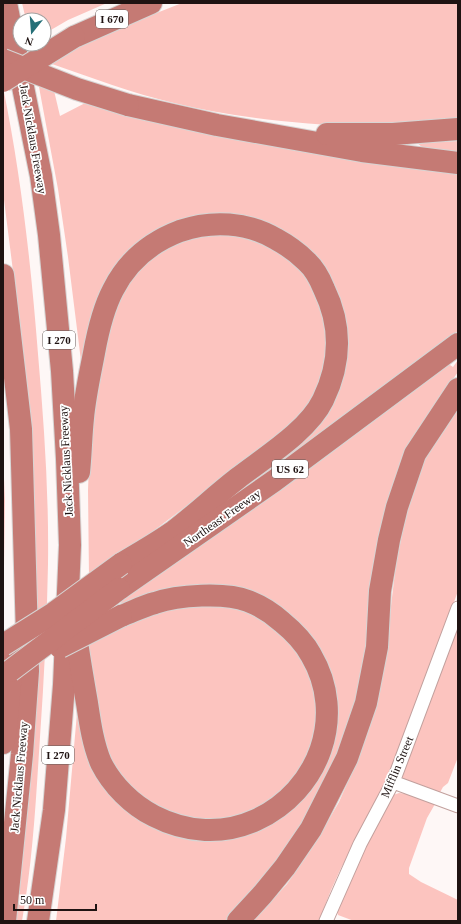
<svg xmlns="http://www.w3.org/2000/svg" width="461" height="924" font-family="Georgia,serif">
<rect width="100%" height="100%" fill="#fef7f6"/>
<!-- green -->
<g fill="#fcc4bf">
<polygon points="22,3 107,3 68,20 44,34 44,20 26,20"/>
<path d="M182 3H458V122C426 123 393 127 361 126 301 125 232 117 174 103 132 93 92 78 52 64L93 38Z"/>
<polygon points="31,44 43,44 60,116 91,100 458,171 458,331 258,479 255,475 310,426 339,315 275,232 151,237 85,361 81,361 68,257 58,189"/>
<path d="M3 87C21 175 31 264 38 354 44 424 49 494 48 564 47 622 44 679 40 737 36 798 33 860 22 921H14L20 884 31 779 24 378 12 263 3 192Z"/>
<polygon points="458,141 458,153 422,147 417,143"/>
<path d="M234 233C244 237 267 241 275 247 279 250 284 255 288 259 293 264 299 268 303 274 330 307 335 356 314 394 306 409 294 421 282 434L136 544 89 576 88 490 90 439 100 360 121 288 159 249 199 235Z"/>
<polygon points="458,360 458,372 426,417 407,451 357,699 344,736 323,787 302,827 244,905 226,921 56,921 66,838 77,713 81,713 95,765 193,836 299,796 329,692 263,601 122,610 121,601 447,363 453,367"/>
<polygon points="458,403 458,591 398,755 381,797 341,868 331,890 319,921 253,921 287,884 314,845 339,802 360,754 383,673 396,564 407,510 418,474 437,434"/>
<polygon points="3,456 5,500 3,634"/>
<polygon points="225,603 262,617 294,645 313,681 318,711 316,733 308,758 288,790 246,817 204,823 144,803 110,765 97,724 87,643 153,610"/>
<polygon points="458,621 458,757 448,783 443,787 438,796 403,780 401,773"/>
<polygon points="399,793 408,794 435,804 427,818 409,868 409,874 421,882 458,900 458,921 354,921 338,915 336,908 338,901 393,795"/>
</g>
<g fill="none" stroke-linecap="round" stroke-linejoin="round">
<defs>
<g id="minor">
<polyline points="393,782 458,806"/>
<polyline points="326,921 360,844 393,782 458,608"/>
</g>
<g id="motorway">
<polyline points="6,3 41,176 49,235 62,371 67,459 70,545 64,685 54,810 38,921"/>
<polyline points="74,37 151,3"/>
<polyline points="128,105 217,125 362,151 458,163"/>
<polyline points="327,134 393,134 458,129"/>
<polyline points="3,275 21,429 28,671 22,754 5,921"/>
<path d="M79 472C81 454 81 436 83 418 85 396 90 374 94 353 98 331 103 309 113 290 127 262 151 242 180 231 212 220 247 222 276 239 287 245 297 252 306 261 314 268 320 279 324 289 342 326 341 363 323 400 308 431 265 457 238 478 216 495 196 514 174 531 157 543 139 553 121 564"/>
<polyline points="119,589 274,481 458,344"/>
<path d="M76 635C79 657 83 680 87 703 90 723 93 744 101 763 112 785 132 805 154 816 187 833 223 835 256 820 319 791 347 716 311 655 304 642 293 631 282 622 272 613 261 606 248 601 226 592 177 595 155 603 143 606 132 612 121 616"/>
<polyline points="3,743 6,728 13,653"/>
<polyline points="238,921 262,895 285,867 311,829 347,758 366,703 377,647 380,591 389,540 397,507 415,454 458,389"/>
</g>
</defs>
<!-- minor casing -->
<use href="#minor" stroke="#c2a09d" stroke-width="15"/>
<!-- motorway casing -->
<use href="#motorway" stroke="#d7d5d4" stroke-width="24"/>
<!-- minor -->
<use href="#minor" stroke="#fff" stroke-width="13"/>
<!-- motorway -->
<use href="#motorway" stroke="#c57a74" stroke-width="22"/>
<defs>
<g id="motorway-bridge">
<polyline points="3,60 77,89 128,105"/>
<polyline points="3,81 74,37"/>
<polyline points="3,645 54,613 121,564"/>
<polyline points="60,647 121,616"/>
<polyline points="10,671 119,589"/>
</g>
</defs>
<!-- motorway-bridge casing -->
<use href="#motorway-bridge" stroke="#d7d5d4" stroke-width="24" stroke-linecap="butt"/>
<!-- motorway-bridge -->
<use href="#motorway-bridge" stroke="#c57a74" stroke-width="22"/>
</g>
<g text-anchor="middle" stroke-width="3.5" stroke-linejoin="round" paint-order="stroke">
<!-- shield labels -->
<g fill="#fff" stroke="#625a59" stroke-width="1">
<rect x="96" y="10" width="32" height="18" rx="3"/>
<rect x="43" y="331" width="32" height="18" rx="3"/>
<rect x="272" y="460" width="36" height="18" rx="3"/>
<rect x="42" y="746" width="32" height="18" rx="3"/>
</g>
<g font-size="11" font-weight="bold" fill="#1f1312">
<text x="112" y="23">I 670</text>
<text x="59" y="344">I 270</text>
<text x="290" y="473">US 62</text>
<text x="58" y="759">I 270</text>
</g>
<!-- street labels -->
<g font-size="12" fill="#1f1312" stroke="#fff">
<text transform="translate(33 139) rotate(80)" y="4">Jack Nicklaus Freeway</text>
<text transform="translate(66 461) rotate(-93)" y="4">Jack Nicklaus Freeway</text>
<text transform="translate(222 518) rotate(-35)" y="4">Northeast Freeway</text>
<text transform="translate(397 767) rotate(-67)" y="4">Mifflin Street</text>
<text transform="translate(19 777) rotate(-85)" y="4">Jack Nicklaus Freeway</text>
</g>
</g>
<!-- border -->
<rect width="461" height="924" fill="none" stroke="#1f1312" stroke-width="8"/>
<!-- north arrow -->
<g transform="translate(32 32) rotate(197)"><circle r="19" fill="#ffffff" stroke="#a5a1a0"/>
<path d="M0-3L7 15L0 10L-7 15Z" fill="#256f77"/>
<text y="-6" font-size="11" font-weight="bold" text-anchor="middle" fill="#1f1312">N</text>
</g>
<!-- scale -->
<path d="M14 904v6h82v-6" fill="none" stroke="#1f1312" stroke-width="2"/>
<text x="20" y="904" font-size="12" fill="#1f1312" stroke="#ffffff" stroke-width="3" paint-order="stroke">50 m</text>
</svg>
